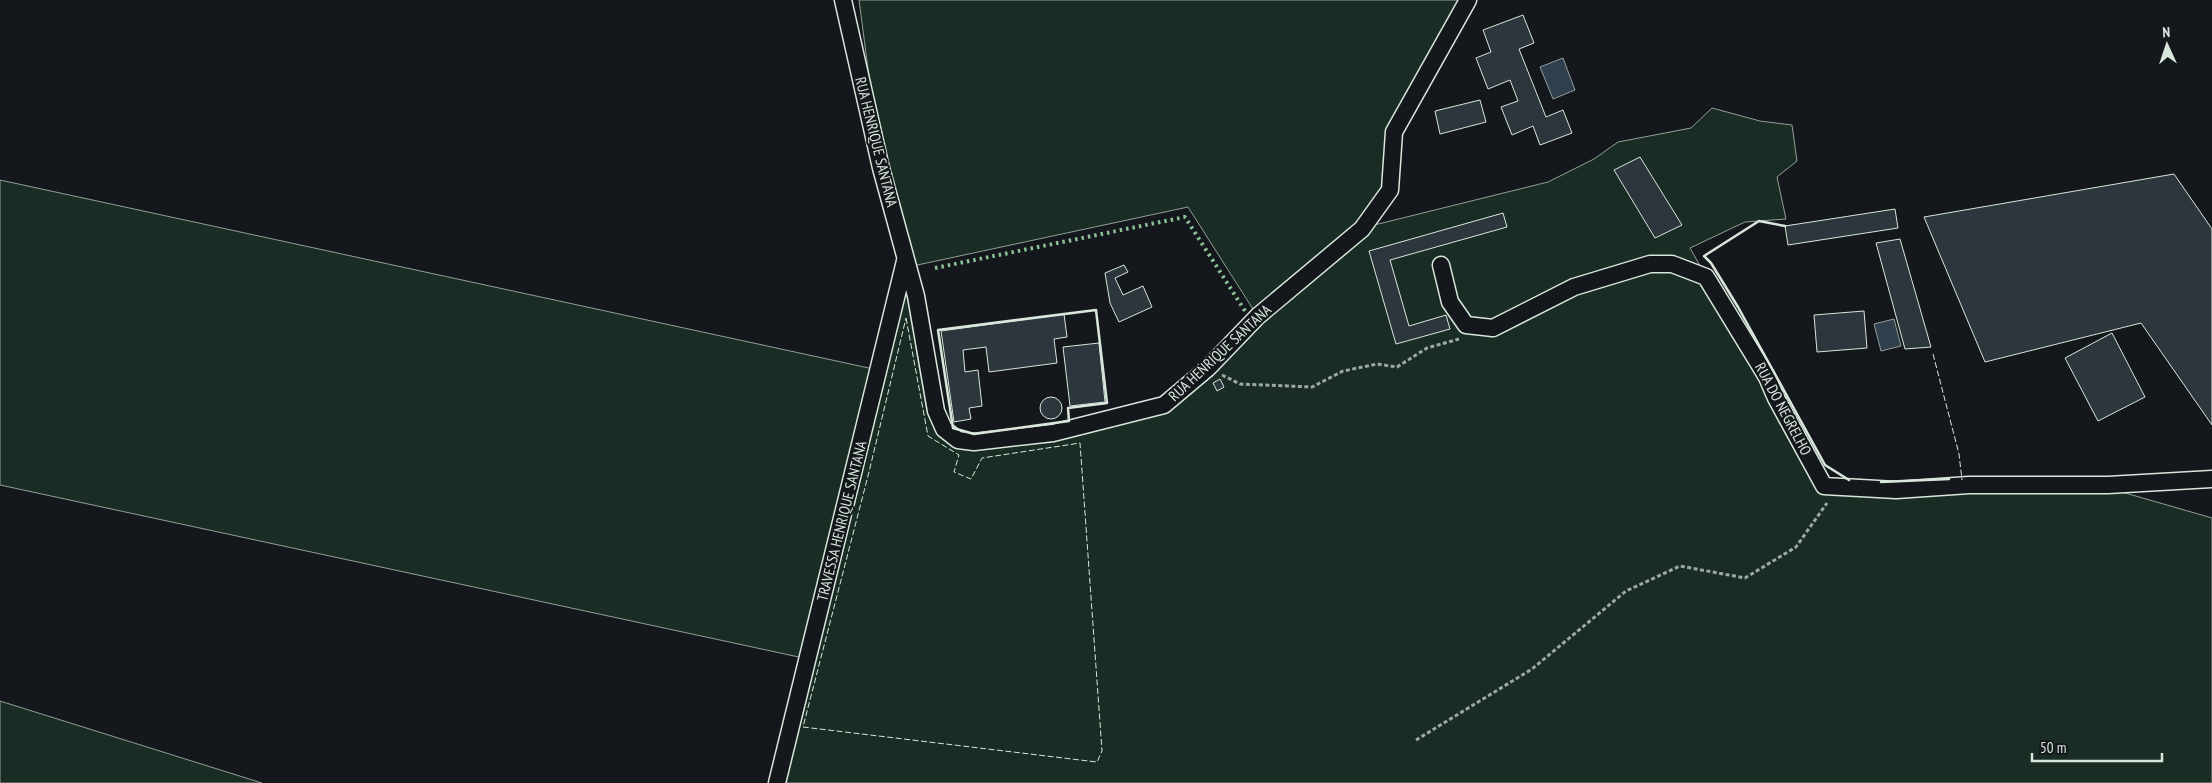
<svg xmlns="http://www.w3.org/2000/svg" width="2212" height="783" font-family="'PT Sans Narrow',sans-serif">
<rect width="100%" height="100%" fill="#14181c"/>
<!-- green -->
<g fill="#1a2d24" stroke="#939e99" fill-rule="evenodd">
<path d="M859 0H1467L1394 132 1390 190 1362 228 1548 182 1594 159 1618 142 1691 128 1712 108 1760 121 1792 125 1797 161 1777 177 1786 219 1745 222 1690 248 1824 485 2108 488 2212 518V783H777L808 659 0 485V180L878 370 906 259 881 168ZM1188 207 1258 317 1164 405 1079 428 958 440 936 411 908 267Z"/>
<polygon points="0,701 262,783 0,783"/>
</g>
<!-- water -->
<g fill="#2f3f4d" stroke="#939e99">
<polygon points="1563,58 1575,90 1553,99 1540,67"/>
<polygon points="1894,319 1901,346 1881,351 1874,324"/>
</g>
<!-- building -->
<g fill="#2c363c" stroke="#d8e6dc">
<polygon points="1523,15 1534,43 1519,49 1546,117 1563,110 1572,133 1540,145 1533,126 1512,135 1501,107 1518,101 1510,80 1488,89 1476,58 1491,52 1483,30"/>
<polygon points="1480,100 1486,122 1440,134 1435,111"/>
<polygon points="1640,157 1682,225 1655,238 1614,170"/>
<polygon points="2174,174 2212,229 2212,425 2141,323 1985,362 1924,217"/>
<polygon points="1895,209 1898,228 1788,245 1785,226"/>
<polygon points="1503,213 1507,227 1390,260 1409,326 1446,315 1450,329 1396,344 1369,251"/>
<polygon points="1900,239 1931,347 1905,349 1876,243"/>
<polygon points="1124,265 1128,272 1115,278 1123,295 1143,286 1152,307 1119,322 1110,303 1105,273"/>
<polygon points="1864,311 1867,348 1817,352 1814,315"/>
<polygon points="1064,314 1067,337 1054,339 1057,363 989,372 986,347 963,350 965,372 978,370 982,406 969,408 971,419 954,422 941,331"/>
<polygon points="2112,333 2145,397 2098,421 2065,358"/>
<polygon points="1099,343 1105,402 1070,406 1063,347"/>
<polygon points="1220,379 1224,387 1217,391 1213,383"/>
<circle cx="1051" cy="408" r="11"/>
</g>
<g fill="none" stroke-linecap="round" stroke-linejoin="round">
<defs>
<g id="street">
<polyline points="843,0 881,168 916,296 936,411 944,429 958,440 974,442 1053,433 1164,405 1208,368 1258,316 1362,229 1390,190 1394,132 1468,0"/>
<polyline points="1441,265 1450,302 1466,325 1493,328 1574,287 1650,264 1672,264 1706,277 1767,377 1776,398 1824,486 1896,490 1969,485 2108,485 2212,479"/>
<polyline points="777,783 905,261"/>
</g>
</defs>
<!-- street casing -->
<use href="#street" stroke="#d8e6dc" stroke-width="19"/>
<!-- path -->
<g stroke="#9da8a2" stroke-width="3" stroke-dasharray="4 2.5" stroke-linecap="butt">
<polyline points="1222,375 1240,384 1312,387 1343,371 1377,364 1397,367 1427,348 1459,339"/>
<polyline points="1416,740 1532,669 1626,591 1680,566 1745,578 1796,547 1827,503"/>
</g>
<!-- street -->
<use href="#street" stroke="#14181c" stroke-width="16"/>
<!-- hedge -->
<polyline stroke="#8ac095" stroke-width="4" stroke-dasharray="2.5 4" stroke-linecap="butt" points="935,268 1185,217 1247,314"/>
<!-- fence -->
<g stroke="#d8e6dc" stroke-width="1" stroke-dasharray="6 2.5" stroke-linecap="butt">
<polygon points="906,318 928,436 959,455 954,472 971,479 982,458 1080,443 1102,751 1097,762 803,727 869,472"/>
<polyline points="1933,354 1959,454 1962,480"/>
</g>
<!-- wall -->
<g stroke="#d8e6dc" stroke-width="2.5">
<polyline points="1785,226 1759,221 1704,256 1711,263 1738,307 1825,465 1849,480"/>
<polygon points="1096,310 1107,403 1068,408 1069,421 974,434 953,428 938,330"/>
<polyline points="1881,482 1949,479"/>
</g>
</g>
<g text-anchor="middle" stroke-width="4" stroke-linejoin="round" paint-order="stroke">
<!-- street labels -->
<g font-size="15" fill="#d8e6dc" stroke="#14181c">
<text transform="translate(876 142) rotate(76)" y="5">RUA HENRIQUE SANTANA</text>
<text transform="translate(1220 353) rotate(-43)" y="5">RUA HENRIQUE SANTANA</text>
<text transform="translate(1783 409) rotate(62)" y="5">RUA DO NEGRELHO</text>
<text transform="translate(842 521) rotate(-76)" y="5">TRAVESSA HENRIQUE SANTANA</text>
</g>
</g>
<!-- north arrow -->
<g transform="translate(2167 45) rotate(357)" stroke="#14181c" stroke-width="4" paint-order="stroke">
<path d="M0-4L9 19L0 12L-9 19Z" fill="#d8e6dc"/>
<text y="-8" font-size="14" font-weight="bold" text-anchor="middle" fill="#d8e6dc">N</text>
</g>
<!-- scale -->
<path d="M2032 753v8h130v-8" fill="none" stroke="#d8e6dc" stroke-width="2.5"/>
<text x="2040" y="753" font-size="15" fill="#d8e6dc" stroke="#14181c" stroke-width="4" paint-order="stroke">50 m</text>
</svg>
